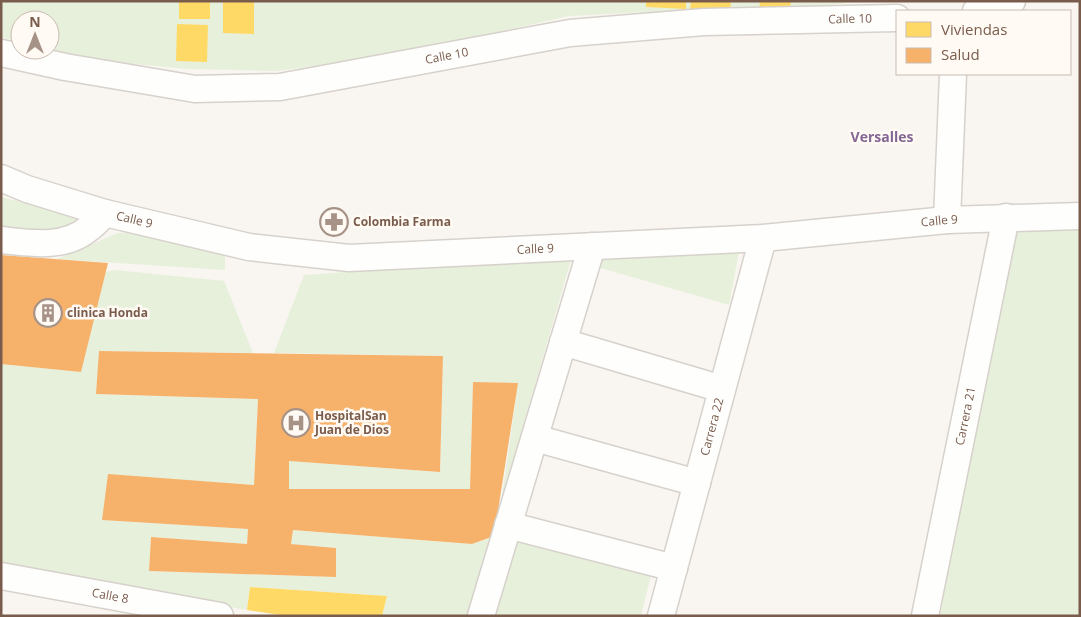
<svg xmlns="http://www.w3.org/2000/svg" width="1081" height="617" font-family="'Open Sans',sans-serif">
<rect width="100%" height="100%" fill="#f9f5f0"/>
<!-- green -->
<g fill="#e7f0db">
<polygon points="1,1 847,1 847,3 790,10 730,13 646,12 569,16 399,54 278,71 187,69 95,60 50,49 50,20 20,20 20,42 1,37"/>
<polygon points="1,197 88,219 86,226 1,236"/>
<polygon points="1080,227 1080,616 940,616 1012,228"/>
<polygon points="132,232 225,251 225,270 57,259 118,233"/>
<polygon points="739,252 729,305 594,266 601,255"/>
<polygon points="572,256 501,503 518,383 473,382 470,489 289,489 289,461 440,472 443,356 274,353 304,275"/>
<polygon points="115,270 224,281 253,353 100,351 96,394 258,399 254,485 108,475 103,520 248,529 247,544 151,537 149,571 336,577 336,548 291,544 293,530 472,544 494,536 470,616 382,616 387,596 250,587 247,610 1,565 1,364 81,372 105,272"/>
<polygon points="511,541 652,571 641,616 488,616"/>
</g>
<!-- homes -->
<g fill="#ffd966">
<rect x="179" y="1" width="31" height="18"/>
<polygon points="223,1 254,1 254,34 223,33"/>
<polygon points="646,1 686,1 686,9 646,7"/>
<polygon points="691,1 731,1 730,13 690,10"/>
<polygon points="760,1 791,1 790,10 759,10"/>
<polygon points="177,24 208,25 207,62 176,61"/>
<polygon points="250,587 387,596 382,616 286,616 247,610"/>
</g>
<!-- health -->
<g fill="#f6b26b">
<polygon points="1,255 108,263 81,372 1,364"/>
<polygon points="99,351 443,356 440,472 289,461 289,489 470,489 473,382 518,383 494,536 472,544 293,530 291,544 336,548 336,577 149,571 151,537 247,544 248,529 102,520 108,474 254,485 258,399 96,394"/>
</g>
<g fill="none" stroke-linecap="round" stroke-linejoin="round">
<defs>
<g id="minor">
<polyline points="976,11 1012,1"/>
<path id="s1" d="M1 53 65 67 195 89 280 87 570 33 704 22 897 18"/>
<path id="s2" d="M1 178 27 189 105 213 249 247 349 258 763 238 947 220 1080 216"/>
<polyline points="947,220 953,74"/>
<path d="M1 240C30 243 64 249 88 229 94 225 100 218 105 213"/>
<polyline points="563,342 722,389"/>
<polyline points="535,438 697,483"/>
<polyline points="508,525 674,568"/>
<path id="s3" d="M1 576 220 616"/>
<polyline points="481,616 592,246"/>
<path id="s4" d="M661 616 763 238"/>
<path id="s5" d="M925 616 1006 217"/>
</g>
</defs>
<!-- minor casing -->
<use href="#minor" stroke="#d7d1cb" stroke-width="29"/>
<!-- minor -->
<use href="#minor" stroke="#fefefd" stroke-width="26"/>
</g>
<!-- icons -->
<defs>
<symbol id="pharmacy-ring" viewBox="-11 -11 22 22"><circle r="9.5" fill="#fffaf3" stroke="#a69286" stroke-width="1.5"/><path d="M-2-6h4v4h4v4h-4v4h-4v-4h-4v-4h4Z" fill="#a69286"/></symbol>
<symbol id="building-ring" viewBox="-11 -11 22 22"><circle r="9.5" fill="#fffaf3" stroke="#a69286" stroke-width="1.5"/><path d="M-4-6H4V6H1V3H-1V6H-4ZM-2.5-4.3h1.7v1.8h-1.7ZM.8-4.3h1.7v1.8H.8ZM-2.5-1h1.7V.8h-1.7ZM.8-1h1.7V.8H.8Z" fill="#a69286"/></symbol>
<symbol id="hospital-ring" viewBox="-11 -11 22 22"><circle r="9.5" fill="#fffaf3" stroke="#a69286" stroke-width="1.5"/><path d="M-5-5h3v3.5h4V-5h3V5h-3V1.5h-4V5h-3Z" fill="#a69286"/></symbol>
</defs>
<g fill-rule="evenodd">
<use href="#pharmacy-ring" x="318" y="206" width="32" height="32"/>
<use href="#building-ring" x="32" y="297" width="32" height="32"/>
<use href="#hospital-ring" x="280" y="407" width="32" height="32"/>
</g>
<g text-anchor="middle" stroke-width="5" stroke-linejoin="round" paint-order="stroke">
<!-- street labels -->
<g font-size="12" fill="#7a5c4d" stroke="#fffaf3">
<text dy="4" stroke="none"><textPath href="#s1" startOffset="858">Calle 10</textPath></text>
<text dy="4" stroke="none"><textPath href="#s1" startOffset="452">Calle 10</textPath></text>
<text dy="4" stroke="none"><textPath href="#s2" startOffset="140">Calle 9</textPath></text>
<text dy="4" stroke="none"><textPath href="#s2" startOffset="950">Calle 9</textPath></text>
<text dy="4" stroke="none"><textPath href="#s2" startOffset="545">Calle 9</textPath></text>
<text dy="4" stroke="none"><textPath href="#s5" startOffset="204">Carrera 21</textPath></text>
<text dy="4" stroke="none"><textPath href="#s4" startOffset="196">Carrera 22</textPath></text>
<text dy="4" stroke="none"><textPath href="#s3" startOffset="111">Calle 8</textPath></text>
</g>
<!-- poi labels -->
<g font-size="12" font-weight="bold" fill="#7a5c4d" stroke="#fffaf3" text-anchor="start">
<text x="353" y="226">Colombia Farma</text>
<text x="67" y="317">clinica Honda</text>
<text x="315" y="420">HospitalSan<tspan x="315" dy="14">Juan de Dios</tspan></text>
</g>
<!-- neighbourhood labels -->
<g font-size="14" font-weight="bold" fill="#846695" stroke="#fffaf3">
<text x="882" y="142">Versalles</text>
</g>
</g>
<!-- border -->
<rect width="1081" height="617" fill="none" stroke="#7a5c4d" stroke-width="5"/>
<!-- legend -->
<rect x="896" y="10" width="175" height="65" fill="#fffaf3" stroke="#cabbb1"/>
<rect x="906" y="22" width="25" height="15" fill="#ffd966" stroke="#cabbb1"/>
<text x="941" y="35" font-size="15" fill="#7a5c4d">Viviendas</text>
<rect x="906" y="48" width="25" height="15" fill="#f6b26b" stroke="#cabbb1"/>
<text x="941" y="60" font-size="15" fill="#7a5c4d">Salud</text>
<!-- north arrow -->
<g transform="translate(35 35)"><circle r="24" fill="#fffaf3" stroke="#cabbb1"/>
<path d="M0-4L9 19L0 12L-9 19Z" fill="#a69286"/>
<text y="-8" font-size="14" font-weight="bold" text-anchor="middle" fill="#7a5c4d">N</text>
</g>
</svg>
